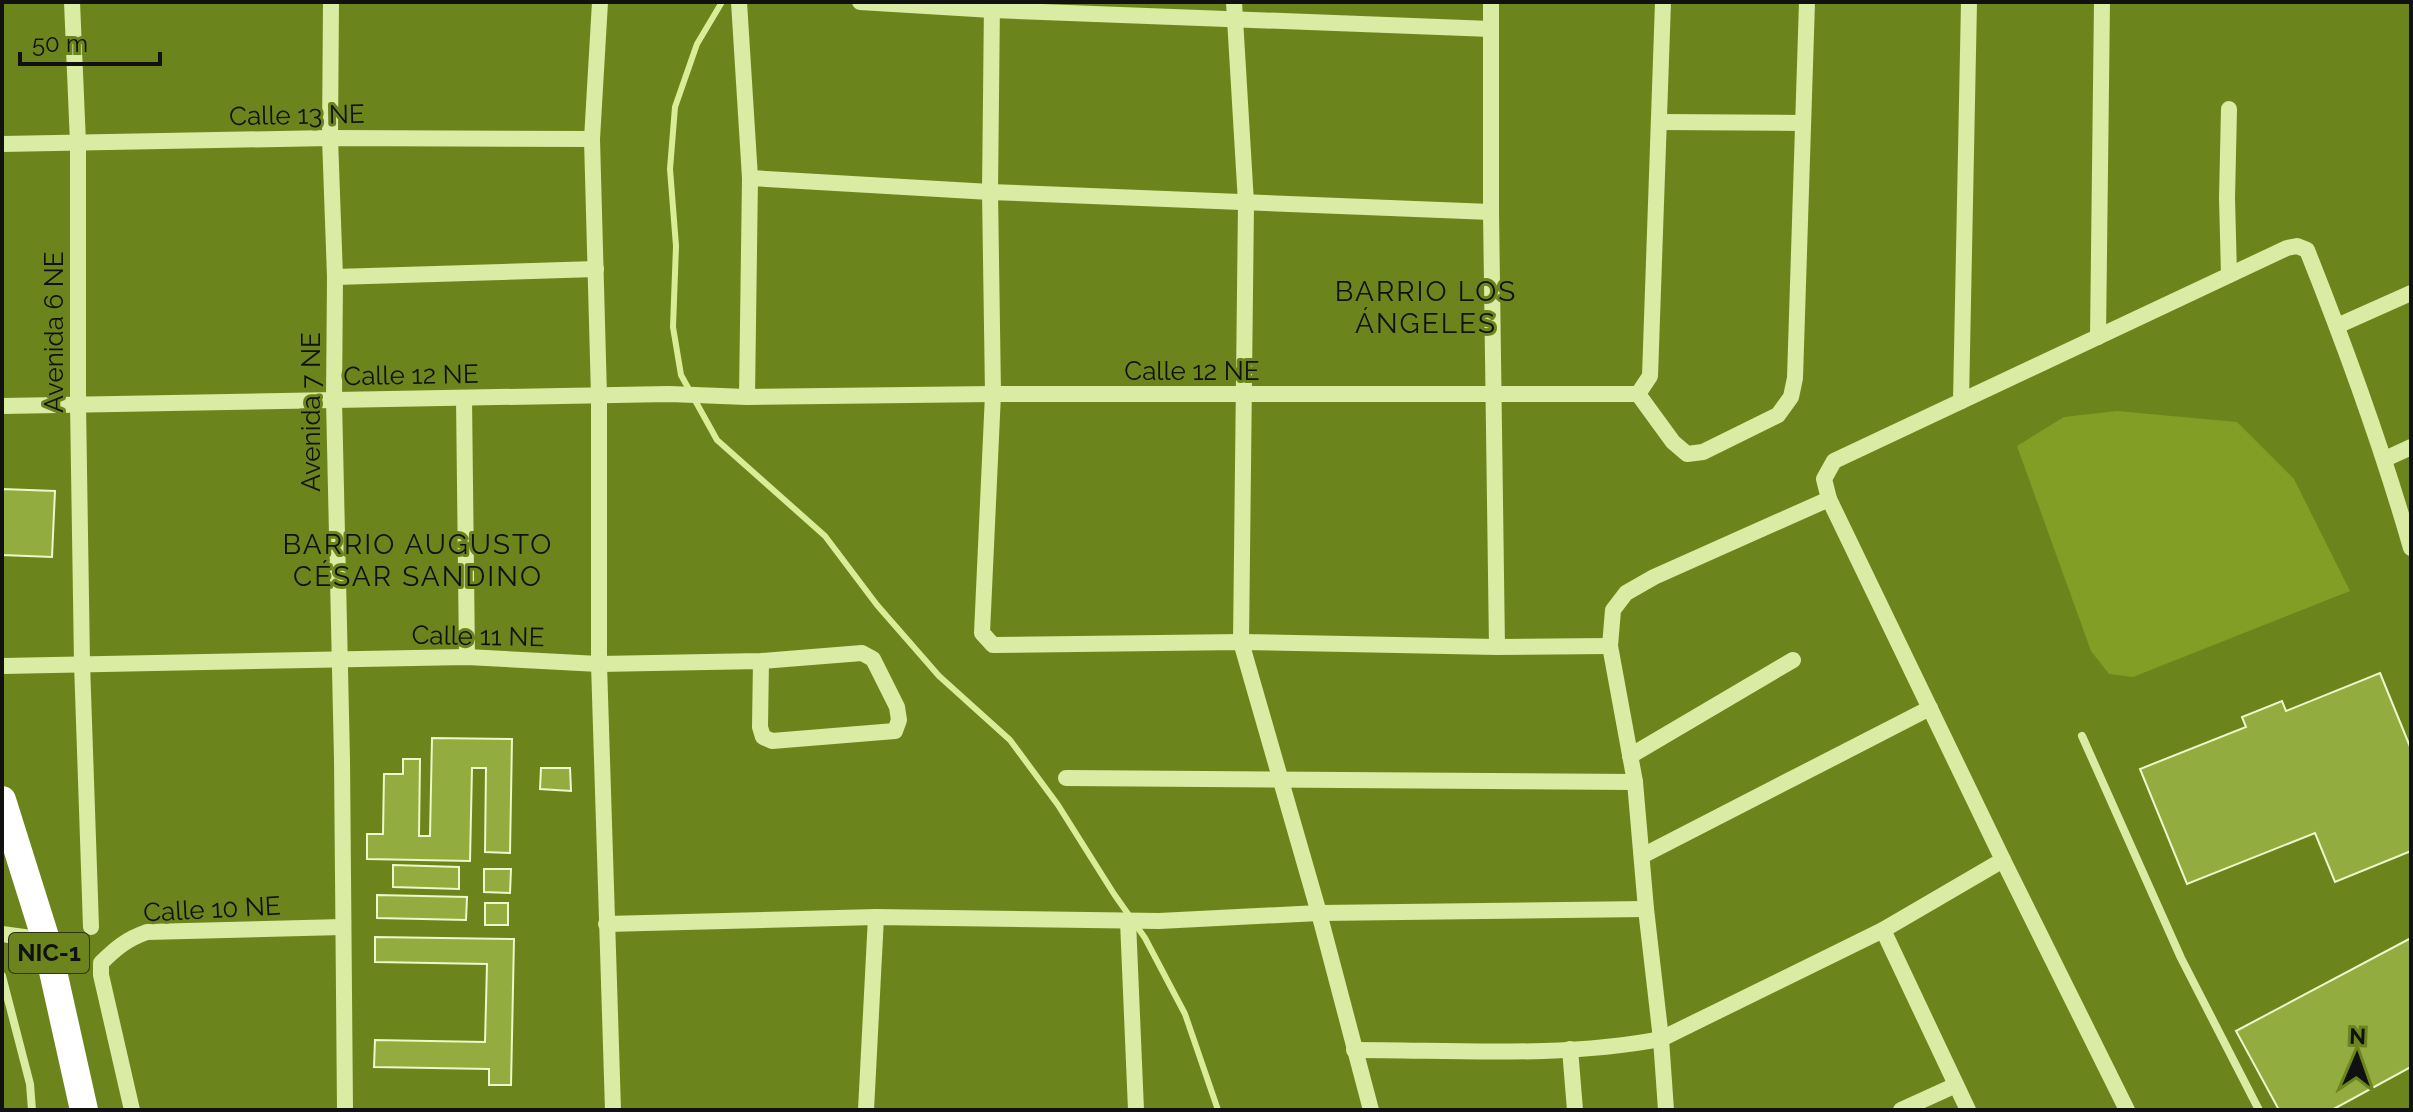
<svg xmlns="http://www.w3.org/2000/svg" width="2413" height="1112" font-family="Raleway,sans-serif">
<rect width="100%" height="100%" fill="#6b851c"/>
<!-- green -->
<polygon fill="#829e25" points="2117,411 2237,422 2294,479 2350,591 2133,677 2109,674 2091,651 2017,446 2064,417"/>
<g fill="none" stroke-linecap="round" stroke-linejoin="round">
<!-- stream -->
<polyline stroke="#daed96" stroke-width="6" points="722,2 697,44 675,107 670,169 676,246 673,327 681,375 717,440 825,536 877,605 939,676 1010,740 1058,805 1114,894 1145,938 1185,1014 1218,1110"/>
</g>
<!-- building -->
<g fill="#93ac40" stroke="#edf8c8" stroke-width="2">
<polygon points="2,489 55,491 52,557 2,555"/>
<polygon points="2380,673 2411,749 2411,851 2335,882 2315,833 2187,884 2140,769 2246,727 2242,717 2282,701 2286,711"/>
<polygon points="432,738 512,739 510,853 485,852 486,768 472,768 470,861 367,859 367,834 383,834 384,774 403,774 403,759 420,759 419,836 430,836"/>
<polygon points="541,768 570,768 571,791 540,789"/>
<polygon points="393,865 459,867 459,889 393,887"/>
<polygon points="484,869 511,869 510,893 484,892"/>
<polygon points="377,895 467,897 466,920 377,918"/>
<rect x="485" y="903" width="23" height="22"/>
<polygon points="375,937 514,939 511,1085 489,1085 489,1069 374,1067 375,1040 485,1042 487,964 375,962"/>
<polygon points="2411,938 2411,1067 2332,1110 2279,1110 2236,1031"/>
</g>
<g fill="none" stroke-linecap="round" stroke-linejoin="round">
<!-- lane -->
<g stroke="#daeba3" stroke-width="8">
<polyline points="2082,736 2181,958 2259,1110"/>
<polyline points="2,976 30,1084 32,1110"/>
</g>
<!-- street -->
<g stroke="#daeba3" stroke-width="16">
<polyline points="72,2 78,143 78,404 82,663 91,927"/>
<polyline points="331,2 330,138 335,277 334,400 342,759 345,1110"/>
<polyline points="600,2 592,139 599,396 599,664 613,1110"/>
<polyline points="739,2 750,178 747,397"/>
<polyline points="860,2 992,10 1491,29"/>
<polyline points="992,2 990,192 993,394 982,633 993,645 1241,642 1497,647 1610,646"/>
<polyline points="1234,2 1246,203 1241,642 1319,913 1371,1110"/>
<polyline points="1491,2 1491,212 1497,647"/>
<polyline points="1660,122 1802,123"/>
<polyline points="2,144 330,138 592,139"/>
<polyline points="750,178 990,192 1491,212"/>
<polyline points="2229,275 2227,198 2229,109"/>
<polyline points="335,277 596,269"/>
<polyline points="2337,326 2411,293"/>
<polyline points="2098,337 2102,2"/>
<polyline points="1638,394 1673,442 1687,454 1703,452 1778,415 1791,397 1795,378 1807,2"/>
<polyline points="1638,394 1650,376 1663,2"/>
<polyline points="464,398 467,657"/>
<polyline points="1961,401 1969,2"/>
<polyline points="2,406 669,394 747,397 993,394 1638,394"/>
<polyline points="2385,459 2411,447"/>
<polyline points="2,666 467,657 599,664 761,661 862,653 873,659 897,707 899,720 895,731 772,741 763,737 760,727 761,661"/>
<polyline points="1630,756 1793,660"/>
<polyline points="1066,778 1635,782"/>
<polyline points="1642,856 1930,708"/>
<polyline points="2003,860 2127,1110"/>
<polyline points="1128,921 1136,1110"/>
<polyline points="606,924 876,917 1159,921 1319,913 1646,909"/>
<polyline points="1883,930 1968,1110"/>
<polyline points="2,934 46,940"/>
<polyline points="1570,1049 1575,1110"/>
<path d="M1354 1050C1456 1050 1561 1058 1661 1039L1883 930 2003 860 1829 499 1824 479 1834 461 2287 248 2297 246 2307 250C2346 348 2382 447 2411 548"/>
<path d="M132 1110 101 975V963C116 948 127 939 147 932L343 927"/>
<polyline points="866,1110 876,917"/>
<polyline points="1666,1110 1661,1039 1646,909 1635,782 1610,646 1613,610 1626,593 1654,577 1829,499"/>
<polyline points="1901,1110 1956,1085"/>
</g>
<!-- highway -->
<polyline stroke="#fff" stroke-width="28" points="2,800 46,940 84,1110"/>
</g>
<g text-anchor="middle" stroke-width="6" stroke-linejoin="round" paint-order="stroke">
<!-- shield labels -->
<rect fill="#6b851c" stroke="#2c3414" stroke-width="2" x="9" y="933" width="80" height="40" rx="6"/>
<g font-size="24" font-weight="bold" fill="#111">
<text x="49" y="961">NIC-1</text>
</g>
<!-- street labels -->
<g font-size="26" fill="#111" stroke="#6b851c">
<text transform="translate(297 115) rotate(-1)" y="9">Calle 13 NE</text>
<text transform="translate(54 332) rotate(-90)" y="9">Avenida 6 NE</text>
<text x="1192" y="380">Calle 12 NE</text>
<text transform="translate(411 375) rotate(-1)" y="9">Calle 12 NE</text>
<text transform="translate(311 412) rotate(-90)" y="9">Avenida 7 NE</text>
<text transform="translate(478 636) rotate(1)" y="9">Calle 11 NE</text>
<text transform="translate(212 909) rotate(-3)" y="9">Calle 10 NE</text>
</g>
<!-- neighbourhood labels -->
<g font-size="28" letter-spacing="2" fill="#111" stroke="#6b851c">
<text x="1426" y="301">BARRIO LOS<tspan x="1426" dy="32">ÁNGELES</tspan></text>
<text x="418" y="554">BARRIO AUGUSTO<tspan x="418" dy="32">CÉSAR SANDINO</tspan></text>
</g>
</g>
<!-- border -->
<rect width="2413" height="1112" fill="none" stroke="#111111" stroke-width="8"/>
<!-- north arrow -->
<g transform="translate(2357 1056) rotate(2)" stroke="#6b851c" stroke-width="6" paint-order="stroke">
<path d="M0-6L14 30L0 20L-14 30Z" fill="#111111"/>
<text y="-12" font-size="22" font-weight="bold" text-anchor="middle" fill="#111111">N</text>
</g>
<!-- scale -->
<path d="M20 52v12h140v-12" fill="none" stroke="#111111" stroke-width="4"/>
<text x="32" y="52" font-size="24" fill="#111111" stroke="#6b851c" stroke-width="6" paint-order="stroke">50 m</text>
</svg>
